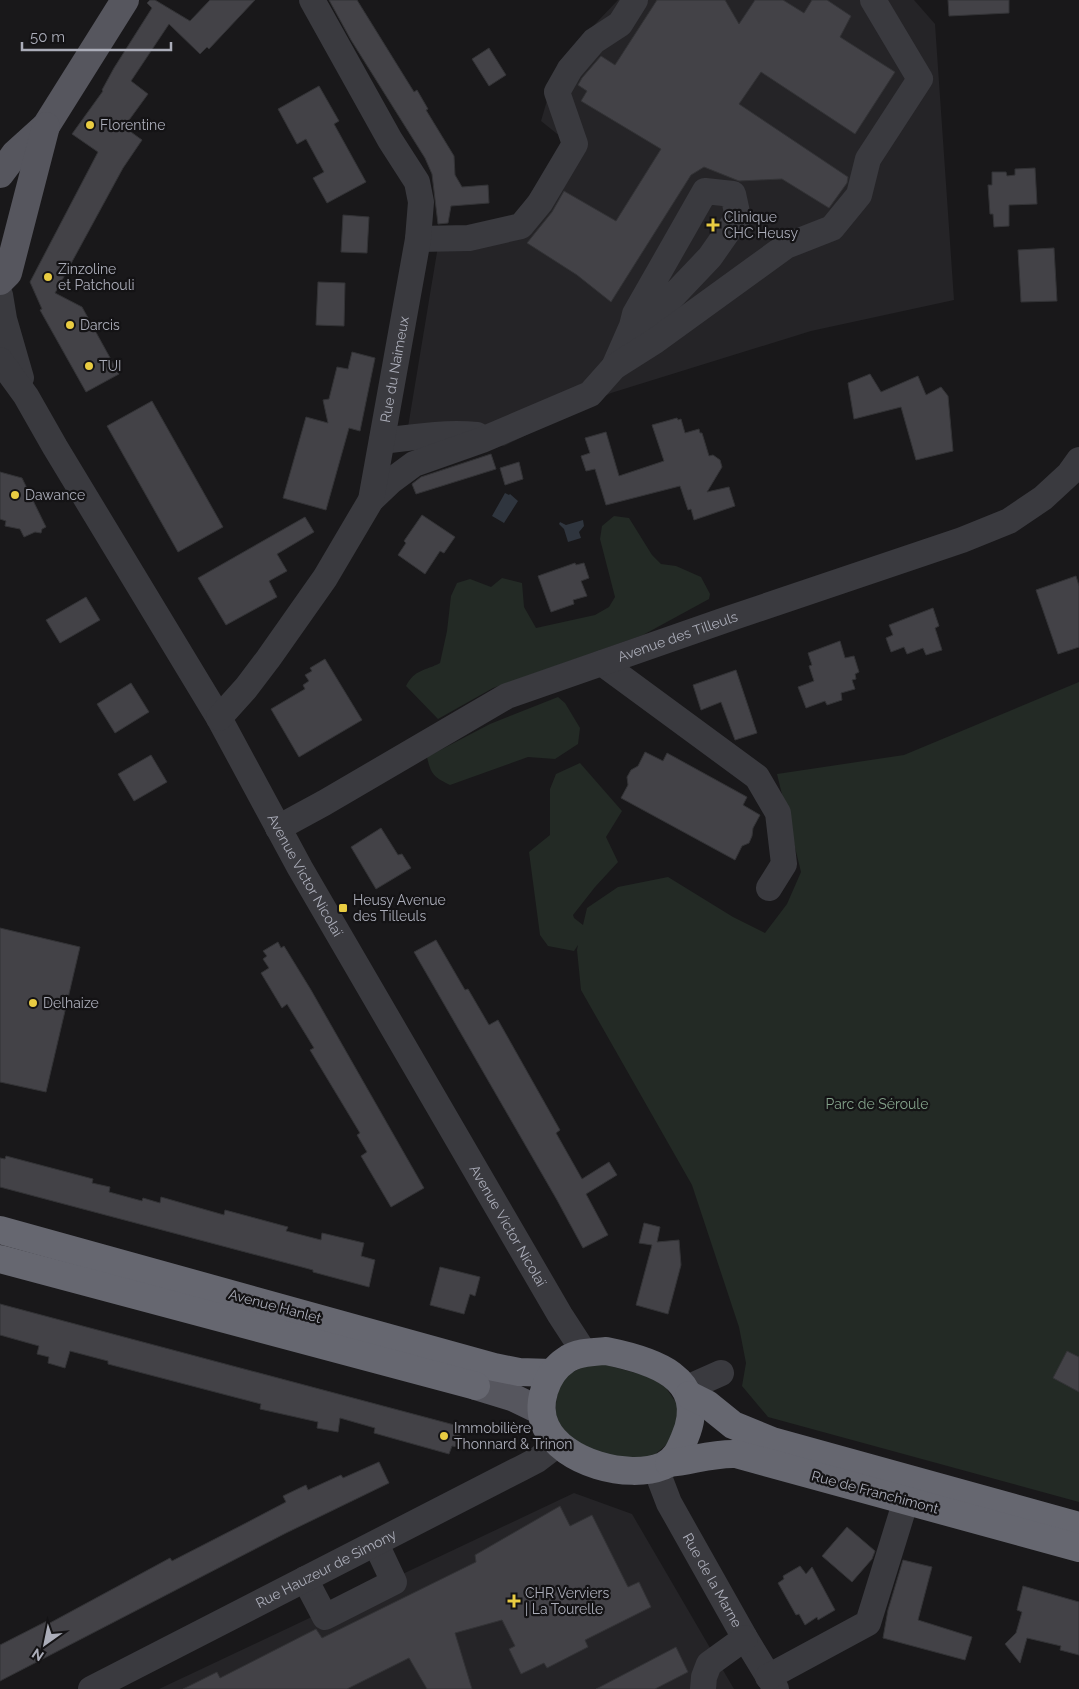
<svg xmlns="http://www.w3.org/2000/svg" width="1079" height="1689" font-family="Raleway,sans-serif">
<rect width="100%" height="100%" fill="#19181a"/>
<!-- built -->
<g fill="#252427">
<polygon points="618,0 914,0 935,24 954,300 811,331 611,393 504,446 408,427 440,234 515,216 566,141 541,121 558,63"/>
<polygon points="574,1493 632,1514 734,1689 159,1689"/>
</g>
<!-- green -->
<g fill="#232a25">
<path d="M614 516 629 518 652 555 661 564 676 566 701 577 710 594 709 599 643 635 493 688 438 719 406 686C415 669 425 671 440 663L447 631 451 596 457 583 470 579 491 587 502 578 522 583 524 607 536 628 595 615 609 607 615 597 600 539 602 526Z"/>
<polygon points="1079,682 1079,1502 768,1417 742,1386 746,1363 739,1327 692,1185 581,990 577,950 578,945 574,951 548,946 540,935 529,852 550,835 550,789 556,774 580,763 622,811 606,837 618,862 595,887 573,915 574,918 583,925 587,908 618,887 668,877 733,917 765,933 787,904 801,872 777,774 904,755"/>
<path d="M558 697 565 703 580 728 578 744 555 759 528 757 450 785C434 777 431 775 427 757L490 724Z"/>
<path d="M599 1363 643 1375 664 1385 677 1404V1424L667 1444 651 1458 614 1460 576 1445 555 1418C556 1383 563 1370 599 1363Z"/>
</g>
<!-- water -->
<g fill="#2f353e">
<polygon points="505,493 509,495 510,494 518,501 504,523 492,516"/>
<polygon points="583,520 584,526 579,532 581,538 568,542 564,529 559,524 560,522 566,525"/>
</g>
<!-- building -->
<g fill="#434247" stroke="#333336">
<polygon points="150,0 155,0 190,21 210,0 255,0 209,49 207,47 200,54 169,24 131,81 148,94 124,127 142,140 123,168 55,293 82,307 119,374 86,392 40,310 42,309 30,282 98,152 72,134 103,91 102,90 114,68 152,8 147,3"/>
<polygon points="329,0 357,0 414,92 417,90 428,109 426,110 454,156 455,175 462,187 488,185 489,203 451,206 448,223 438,224 432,174 425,158 351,40"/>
<polygon points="657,0 725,0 739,24 755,0 783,0 804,13 812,0 827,0 851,16 840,37 895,72 855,134 761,72 739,104 848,177 847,183 829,208 782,179 739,181 704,167 691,175 611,302 577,275 527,243 552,212 564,191 616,221 661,149 581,101 587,91 578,85 582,78 601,56 615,65"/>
<polygon points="948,0 1009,0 1009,13 949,16"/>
<polygon points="489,48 506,75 489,86 472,59"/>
<polygon points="319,86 339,121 334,124 366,182 327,203 313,178 324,172 306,139 297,144 278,109"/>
<polygon points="1035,168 1037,204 1009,205 1009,226 994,227 993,214 990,214 988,185 992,185 992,172 1006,172 1007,176 1015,175 1015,169"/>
<polygon points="343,215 369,217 367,253 341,252"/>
<polygon points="1054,248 1057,301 1021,302 1018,250"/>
<polygon points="318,282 345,283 344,326 316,325"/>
<polygon points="352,352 375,358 360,431 349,428 326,510 283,498 306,417 328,423 323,400 329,399 337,367 348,369"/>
<polygon points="870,374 881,392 918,376 926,395 941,387 948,396 953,451 916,460 901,407 854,419 848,383"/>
<polygon points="152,401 223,527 178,552 107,426"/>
<polygon points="677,418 678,420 681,419 685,433 699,429 700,433 702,433 709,456 713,455 720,460 722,467 707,492 729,487 735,506 694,520 691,509 688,510 680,486 606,505 595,469 586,471 581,456 590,453 585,438 606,432 619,476 664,461 652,425"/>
<polygon points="491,454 496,469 416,494 412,484 421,477"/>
<polygon points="519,462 523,479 505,485 500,468"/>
<polygon points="0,472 22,478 46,527 42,529 41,533 35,532 24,537 20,529 5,526 6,521 0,519"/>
<polygon points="422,515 455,537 444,553 440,551 425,574 398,555 406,543 404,541"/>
<polygon points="305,517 314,532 277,554 287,571 269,581 277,597 226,625 198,578"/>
<polygon points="575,563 576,565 584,563 589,578 581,581 587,596 573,600 574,604 551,612 538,576"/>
<polygon points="1076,576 1079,586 1079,647 1058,654 1036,590"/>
<polygon points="86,597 100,620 60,643 46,620"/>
<polygon points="933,608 939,626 935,628 942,650 926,655 923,648 907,654 904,647 891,652 886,638 893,635 889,625"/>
<polygon points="840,641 845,658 854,656 859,672 855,674 856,679 852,680 855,689 841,693 842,700 827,705 825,701 806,708 798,687 814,681 809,666 812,665 808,653"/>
<polygon points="325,659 362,720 299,757 271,709 305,689 303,685 309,681 305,675 312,671 310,668"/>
<polygon points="736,670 757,733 735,740 721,702 701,710 693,685"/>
<polygon points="131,683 149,712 115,733 97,704"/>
<polygon points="645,752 663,761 667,753 747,797 743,805 760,815 753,828 752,836 749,843 742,846 735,860 621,798 628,785 627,777 631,770 638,766"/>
<polygon points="151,755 167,782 134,801 118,774"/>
<polygon points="381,828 398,855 402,854 411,868 376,889 351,847"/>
<polygon points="0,928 80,947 46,1092 0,1082"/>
<polygon points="436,940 465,990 468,989 489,1025 498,1020 560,1130 556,1133 582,1179 609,1162 617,1175 586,1194 608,1235 583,1248 557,1200 414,952"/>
<polygon points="278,942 281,948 284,946 311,990 424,1188 391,1207 361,1156 367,1152 357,1135 360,1133 310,1050 314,1048 287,1004 282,1008 261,973 269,968 263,959 267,956 263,951"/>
<polygon points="6,1156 93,1179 92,1183 110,1187 109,1192 142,1201 143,1198 160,1203 161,1197 224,1215 225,1210 288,1227 286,1231 321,1240 322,1233 364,1243 361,1256 375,1260 369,1287 313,1272 313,1270 0,1187 0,1158 5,1159"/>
<polygon points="644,1223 660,1227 657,1242 679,1240 681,1265 668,1314 636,1305 652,1245 639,1243"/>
<polygon points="440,1267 480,1277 475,1296 470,1294 464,1314 430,1305"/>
<polygon points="0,1304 462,1427 457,1447 452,1446 449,1454 374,1433 375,1428 340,1418 338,1432 317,1428 318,1422 260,1409 261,1404 108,1364 108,1361 70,1351 65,1368 48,1363 49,1357 37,1354 39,1346 0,1335"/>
<polygon points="1067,1351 1079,1357 1079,1392 1053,1378"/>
<polygon points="379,1462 389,1483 286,1533 0,1681 0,1645 47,1621 48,1624 170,1558 172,1561 246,1523 286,1502 283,1496 306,1485 308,1490 341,1475 343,1478"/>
<polygon points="560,1506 570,1526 592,1515 628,1587 639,1582 651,1607 585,1640 588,1647 547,1668 544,1663 521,1674 509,1649 515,1646 502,1620 455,1633 472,1689 427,1689 409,1658 347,1689 183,1689 217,1672 220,1678 316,1629 322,1638 476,1562 475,1555"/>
<polygon points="847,1527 875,1551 872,1559 852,1582 822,1556"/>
<polygon points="903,1560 932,1567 918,1620 972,1637 965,1660 883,1638 888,1610"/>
<polygon points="800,1566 806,1574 812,1567 835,1610 818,1620 817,1617 805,1625 799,1614 796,1615 778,1583 784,1579 783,1576"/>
<polygon points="1023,1586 1079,1602 1079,1655 1060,1650 1061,1646 1027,1638 1020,1663 1005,1644 1016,1633 1022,1612 1017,1610"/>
<polygon points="676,1647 688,1672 655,1689 596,1689"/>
</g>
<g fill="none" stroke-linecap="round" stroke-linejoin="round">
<!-- minor -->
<g stroke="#3a3a3f" stroke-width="26">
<polyline points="418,239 469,238 521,226 540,203 575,144 557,92 570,69 594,41 620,24 635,0"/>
<polyline points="0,295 4,319 21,378"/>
<path id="s1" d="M0 360 26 396 55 447 219 718 300 868 560 1315 584 1352"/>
<polyline points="614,367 632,326 635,314 705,191 733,194 738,217 710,257 653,317 632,326"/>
<path d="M382 441C414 437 445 432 477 435"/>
<polyline points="371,500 391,481 414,464 482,440 590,394 614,367 655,341 786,246 832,228 859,195 868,159 920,79 873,0"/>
<polyline points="602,663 757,777 778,813 784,864 769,888"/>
<path id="s2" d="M219 718 246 688 268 659 325 578 371 500 418 239 421 202 417 182 390 140 312 0"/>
<path id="s3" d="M278 828 324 803 507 696 728 619 962 540 1009 521 1043 498 1069 474 1079 460"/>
<polyline points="685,1389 721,1373"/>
<path id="s4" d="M656 1469 669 1503 745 1638 776 1689"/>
<polyline points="305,1579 325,1617 394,1582 376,1544"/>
<polyline points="768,1677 868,1623 906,1500"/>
<path id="s5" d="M91 1689C240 1612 389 1537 537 1460L558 1444"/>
<polyline points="703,1689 704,1677 709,1664 745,1638"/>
</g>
<!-- major -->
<g stroke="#56565e" stroke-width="28">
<polyline points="0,174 15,154 46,126 125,0"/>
<polyline points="0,281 8,273 46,126"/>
<polyline points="476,1386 512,1397 541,1411"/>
</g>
<!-- highway -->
<g stroke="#666770" stroke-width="28">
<polyline points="0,1230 494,1367 519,1372 552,1373"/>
<polyline points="0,1259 476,1386"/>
<path d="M606 1351C651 1360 710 1377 685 1437 680 1449 676 1460 663 1466 628 1480 563 1463 546 1427 535 1405 546 1373 566 1360 577 1352 593 1352 606 1351Z"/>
<polyline points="689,1395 707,1404 733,1425 772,1441 1079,1526"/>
<path d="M669 1463C691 1461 713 1453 736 1454L1079 1548"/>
</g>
</g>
<!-- markers -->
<g fill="#e9cc42" stroke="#141315" stroke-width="2">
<circle cx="90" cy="125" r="5"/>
<path d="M710.5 217.5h5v5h5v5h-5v5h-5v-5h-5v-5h5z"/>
<circle cx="48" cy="277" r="5"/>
<circle cx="70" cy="325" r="5"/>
<circle cx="89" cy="366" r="5"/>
<circle cx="15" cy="495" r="5"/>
<rect x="338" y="903" width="10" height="10" rx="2.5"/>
<circle cx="33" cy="1003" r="5"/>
<circle cx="444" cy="1436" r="5"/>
<path d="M511.5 1593.5h5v5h5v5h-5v5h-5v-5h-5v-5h5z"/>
</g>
<g text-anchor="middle" stroke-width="4.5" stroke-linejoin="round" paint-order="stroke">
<!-- poi labels -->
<g font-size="14" fill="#abadb9" stroke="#141315" text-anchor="start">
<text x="100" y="130">Florentine</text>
<text x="724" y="222">Clinique<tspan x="724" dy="16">CHC Heusy</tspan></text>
<text x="58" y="274">Zinzoline<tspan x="58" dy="16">et Patchouli</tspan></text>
<text x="80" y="330">Darcis</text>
<text x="99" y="371">TUI</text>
<text x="25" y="500">Dawance</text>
<text x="353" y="905">Heusy Avenue<tspan x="353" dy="16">des Tilleuls</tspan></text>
<text x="43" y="1008">Delhaize</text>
<text x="454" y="1433">Immobilière<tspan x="454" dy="16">Thonnard &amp; Trinon</tspan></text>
<text x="525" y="1598">CHR Verviers<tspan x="525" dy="16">| La Tourelle</tspan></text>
</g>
<!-- street labels -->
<g font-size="14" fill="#abadb9" stroke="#141315">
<text dy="5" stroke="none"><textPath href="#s2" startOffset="399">Rue du Naimeux</textPath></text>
<text dy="5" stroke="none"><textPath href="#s3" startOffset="445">Avenue des Tilleuls</textPath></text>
<text dy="5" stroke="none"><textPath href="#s1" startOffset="599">Avenue Victor Nicolaï</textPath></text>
<text dy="5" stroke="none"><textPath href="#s1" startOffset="1004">Avenue Victor Nicolaï</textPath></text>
<text transform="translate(275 1306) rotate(15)" y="5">Avenue Hanlet</text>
<text transform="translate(875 1492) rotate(15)" y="5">Rue de Franchimont</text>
<text dy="5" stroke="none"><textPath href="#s5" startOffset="264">Rue Hauzeur de Simony</textPath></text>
<text dy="5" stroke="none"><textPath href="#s4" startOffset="125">Rue de la Marne</textPath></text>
</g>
<!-- park labels -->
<g font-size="14" fill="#84a38b" stroke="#141315">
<text x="877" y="1109">Parc de Séroule</text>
</g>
</g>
<!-- north arrow -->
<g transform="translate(45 1644) rotate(213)" stroke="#141315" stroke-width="4" paint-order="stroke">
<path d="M0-4L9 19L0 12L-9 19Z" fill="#abadb9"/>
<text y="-8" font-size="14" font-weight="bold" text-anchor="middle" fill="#abadb9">N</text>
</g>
<!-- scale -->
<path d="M22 42v8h149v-8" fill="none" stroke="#abadb9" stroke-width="2.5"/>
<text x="30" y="42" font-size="15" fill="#abadb9" stroke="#141315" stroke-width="4" paint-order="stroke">50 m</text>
</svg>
